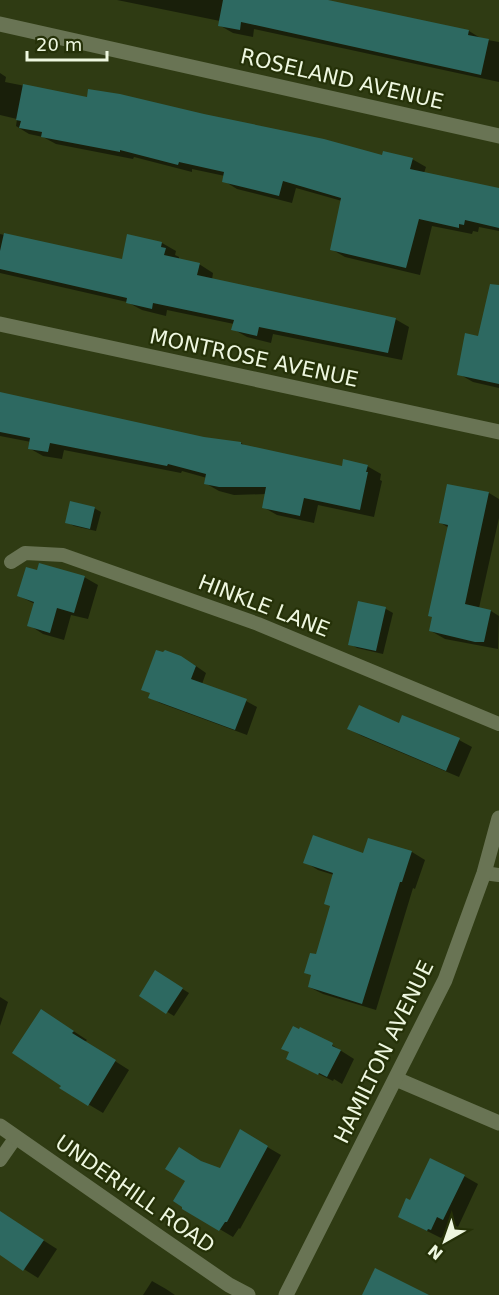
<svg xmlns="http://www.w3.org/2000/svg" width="499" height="1295" font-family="'DejaVu Sans',sans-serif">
<rect width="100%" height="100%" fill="#2f3b13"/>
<!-- shadow -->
<g fill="#0007">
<polygon points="117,0 320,0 469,31 482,39 499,42 499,82 254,29 253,37 233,33 219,25 220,21"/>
<polygon points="0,73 6,77 5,82 383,157 412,159 426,167 424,173 499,189 499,231 479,227 478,232 473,231 472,234 432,226 420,275 345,257 331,249 342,201 296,188 292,203 237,189 224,181 225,176 192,169 192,172 134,157 133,159 56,144 43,137 29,134 16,126 17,119 0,115"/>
<polygon points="0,234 123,261 162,243 176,251 175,255 179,257 179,260 199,264 213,273 212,280 395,319 409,327 402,360 273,334 271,343 247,337 233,329 234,324 167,310 166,316 142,310 127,302 0,273"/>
<polygon points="499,286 499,388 473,382 459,374 479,338"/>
<polygon points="0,393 204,438 241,443 247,447 343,468 367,466 381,474 380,480 382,481 374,517 318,505 314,523 277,515 263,507 266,494 234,495 219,491 205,483 207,478 182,471 181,473 64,450 62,459 43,456 29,448 31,442 0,436"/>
<polygon points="448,486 489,493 499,499 499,518 479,608 491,611 499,616 498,649 445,639 431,631 449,528 441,523"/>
<polygon points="94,508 101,512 96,531 74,526 67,522"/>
<polygon points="38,572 84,577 98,585 88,619 71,615 64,640 43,634 29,625 35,604 19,596"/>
<polygon points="359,603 386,609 393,613 383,654 357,648 350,644"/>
<polygon points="193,664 206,673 202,684 246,701 257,707 247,735 160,703 149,697"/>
<polygon points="400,725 459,740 472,747 459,777 362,736 349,729"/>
<polygon points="369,840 412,852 425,860 415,889 413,888 376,1010 323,994 309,987 313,976 306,972 317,956 331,906 334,875 318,870 305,862 364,855"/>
<polygon points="155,972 189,993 174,1016 141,996"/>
<polygon points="0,997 8,1002 0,1026"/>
<polygon points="55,1019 87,1040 85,1042 129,1070 103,1113 61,1088"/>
<polygon points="332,1045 354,1059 342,1084 334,1079 333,1081 302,1066"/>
<polygon points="240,1131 281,1155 240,1229 239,1228 233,1237 184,1208 204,1164 220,1170"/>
<polygon points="464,1176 478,1184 458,1227 452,1224 446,1237 443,1236 441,1238 413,1224 411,1202"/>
<polygon points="0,1213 57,1249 38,1278 0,1254"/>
<polygon points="152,1281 166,1289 175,1295 143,1295"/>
</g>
<!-- building -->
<g fill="#2d6961">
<polygon points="223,0 328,0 469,30 468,35 489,39 481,75 241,22 240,30 218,26"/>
<polygon points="23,84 87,97 88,89 120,94 204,114 324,139 382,155 383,151 413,158 410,169 499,188 499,228 465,220 464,225 459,224 459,228 419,219 406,268 330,250 341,198 283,181 279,196 222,182 224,172 179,162 178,165 120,150 120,152 41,137 42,132 19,128 21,121 16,120"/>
<polygon points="4,233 122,259 127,234 162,242 161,247 166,248 164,255 200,263 197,275 396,318 388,353 259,327 257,336 231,330 234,320 153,303 152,309 126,303 127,298 0,269 0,251"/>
<polygon points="490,284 499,285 499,384 457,375 465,333 478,336"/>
<polygon points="0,392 204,437 241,442 241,444 342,466 343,459 368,465 366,472 368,472 360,510 304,498 300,516 262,508 266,487 219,487 204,484 206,474 168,464 167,466 50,443 48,452 28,449 30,438 0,432"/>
<polygon points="447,484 489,492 465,604 491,610 484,642 475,642 429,631 432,617 428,616 448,525 439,523"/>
<polygon points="70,501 95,507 90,529 65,523"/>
<polygon points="39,563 85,576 74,613 57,608 50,633 27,626 34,602 17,596 26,567 37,570"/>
<polygon points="358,601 386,607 376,651 348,645"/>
<polygon points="156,650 163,652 165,650 181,656 196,666 191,679 247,699 235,730 148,698 150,693 141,690"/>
<polygon points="359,705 399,723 402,715 460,738 446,771 347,729"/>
<polygon points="313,835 363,853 368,838 412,851 402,882 400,882 362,1004 308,987 311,975 304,973 310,953 316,954 330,906 324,904 333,873 303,863"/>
<polygon points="155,970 183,988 166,1014 139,996"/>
<polygon points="41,1009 74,1031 72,1033 116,1060 88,1106 59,1088 61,1086 12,1053"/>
<polygon points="293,1026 299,1029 300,1027 333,1043 332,1046 341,1050 327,1077 319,1073 318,1075 286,1059 289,1052 281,1049"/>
<polygon points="240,1129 268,1146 227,1222 225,1222 219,1231 182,1209 182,1207 173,1201 185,1181 165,1169 179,1147 201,1161 220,1168"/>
<polygon points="430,1158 465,1175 443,1220 437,1217 431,1230 428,1229 427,1231 398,1217 406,1198 410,1200"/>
<polygon points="0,1211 44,1240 23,1271 0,1255"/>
<polygon points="375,1268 429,1295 362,1295"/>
</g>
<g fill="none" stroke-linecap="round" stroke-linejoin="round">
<!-- service -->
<g stroke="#697454" stroke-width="14">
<polyline points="11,562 25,553 63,555 258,624 499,724"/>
<polyline points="484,873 499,875"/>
<polyline points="0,1160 16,1137"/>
</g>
<!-- minor -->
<g stroke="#697454" stroke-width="15">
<polyline points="0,24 499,136"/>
<polyline points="0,324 499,432"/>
<polyline points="396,1079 499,1123"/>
<polyline points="0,1126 152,1232 229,1285 248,1295"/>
</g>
<!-- tertiary -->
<polyline stroke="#697454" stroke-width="15" points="286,1295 445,980 484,873 499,818"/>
</g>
<g text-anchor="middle" stroke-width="4.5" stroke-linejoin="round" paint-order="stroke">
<!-- street labels -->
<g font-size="21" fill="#eef7e0" stroke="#253108">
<text transform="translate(342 79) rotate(13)" y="7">ROSELAND AVENUE</text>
<text transform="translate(254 358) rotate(12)" y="7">MONTROSE AVENUE</text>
<text transform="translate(264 606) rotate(21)" y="7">HINKLE LANE</text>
<text transform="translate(384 1052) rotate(-64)" y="7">HAMILTON AVENUE</text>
<text transform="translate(135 1194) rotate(35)" y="7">UNDERHILL ROAD</text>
</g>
</g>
<!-- north arrow -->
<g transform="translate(445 1241) rotate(220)" stroke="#253108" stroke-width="4.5" paint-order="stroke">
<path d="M0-4.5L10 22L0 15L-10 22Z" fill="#eef7e0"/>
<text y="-9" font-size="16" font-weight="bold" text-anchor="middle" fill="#eef7e0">N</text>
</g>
<!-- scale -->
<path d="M27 51v9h80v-9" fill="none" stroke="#eef7e0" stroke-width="3"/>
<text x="36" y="51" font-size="18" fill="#eef7e0" stroke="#253108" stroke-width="4.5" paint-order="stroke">20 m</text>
</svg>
